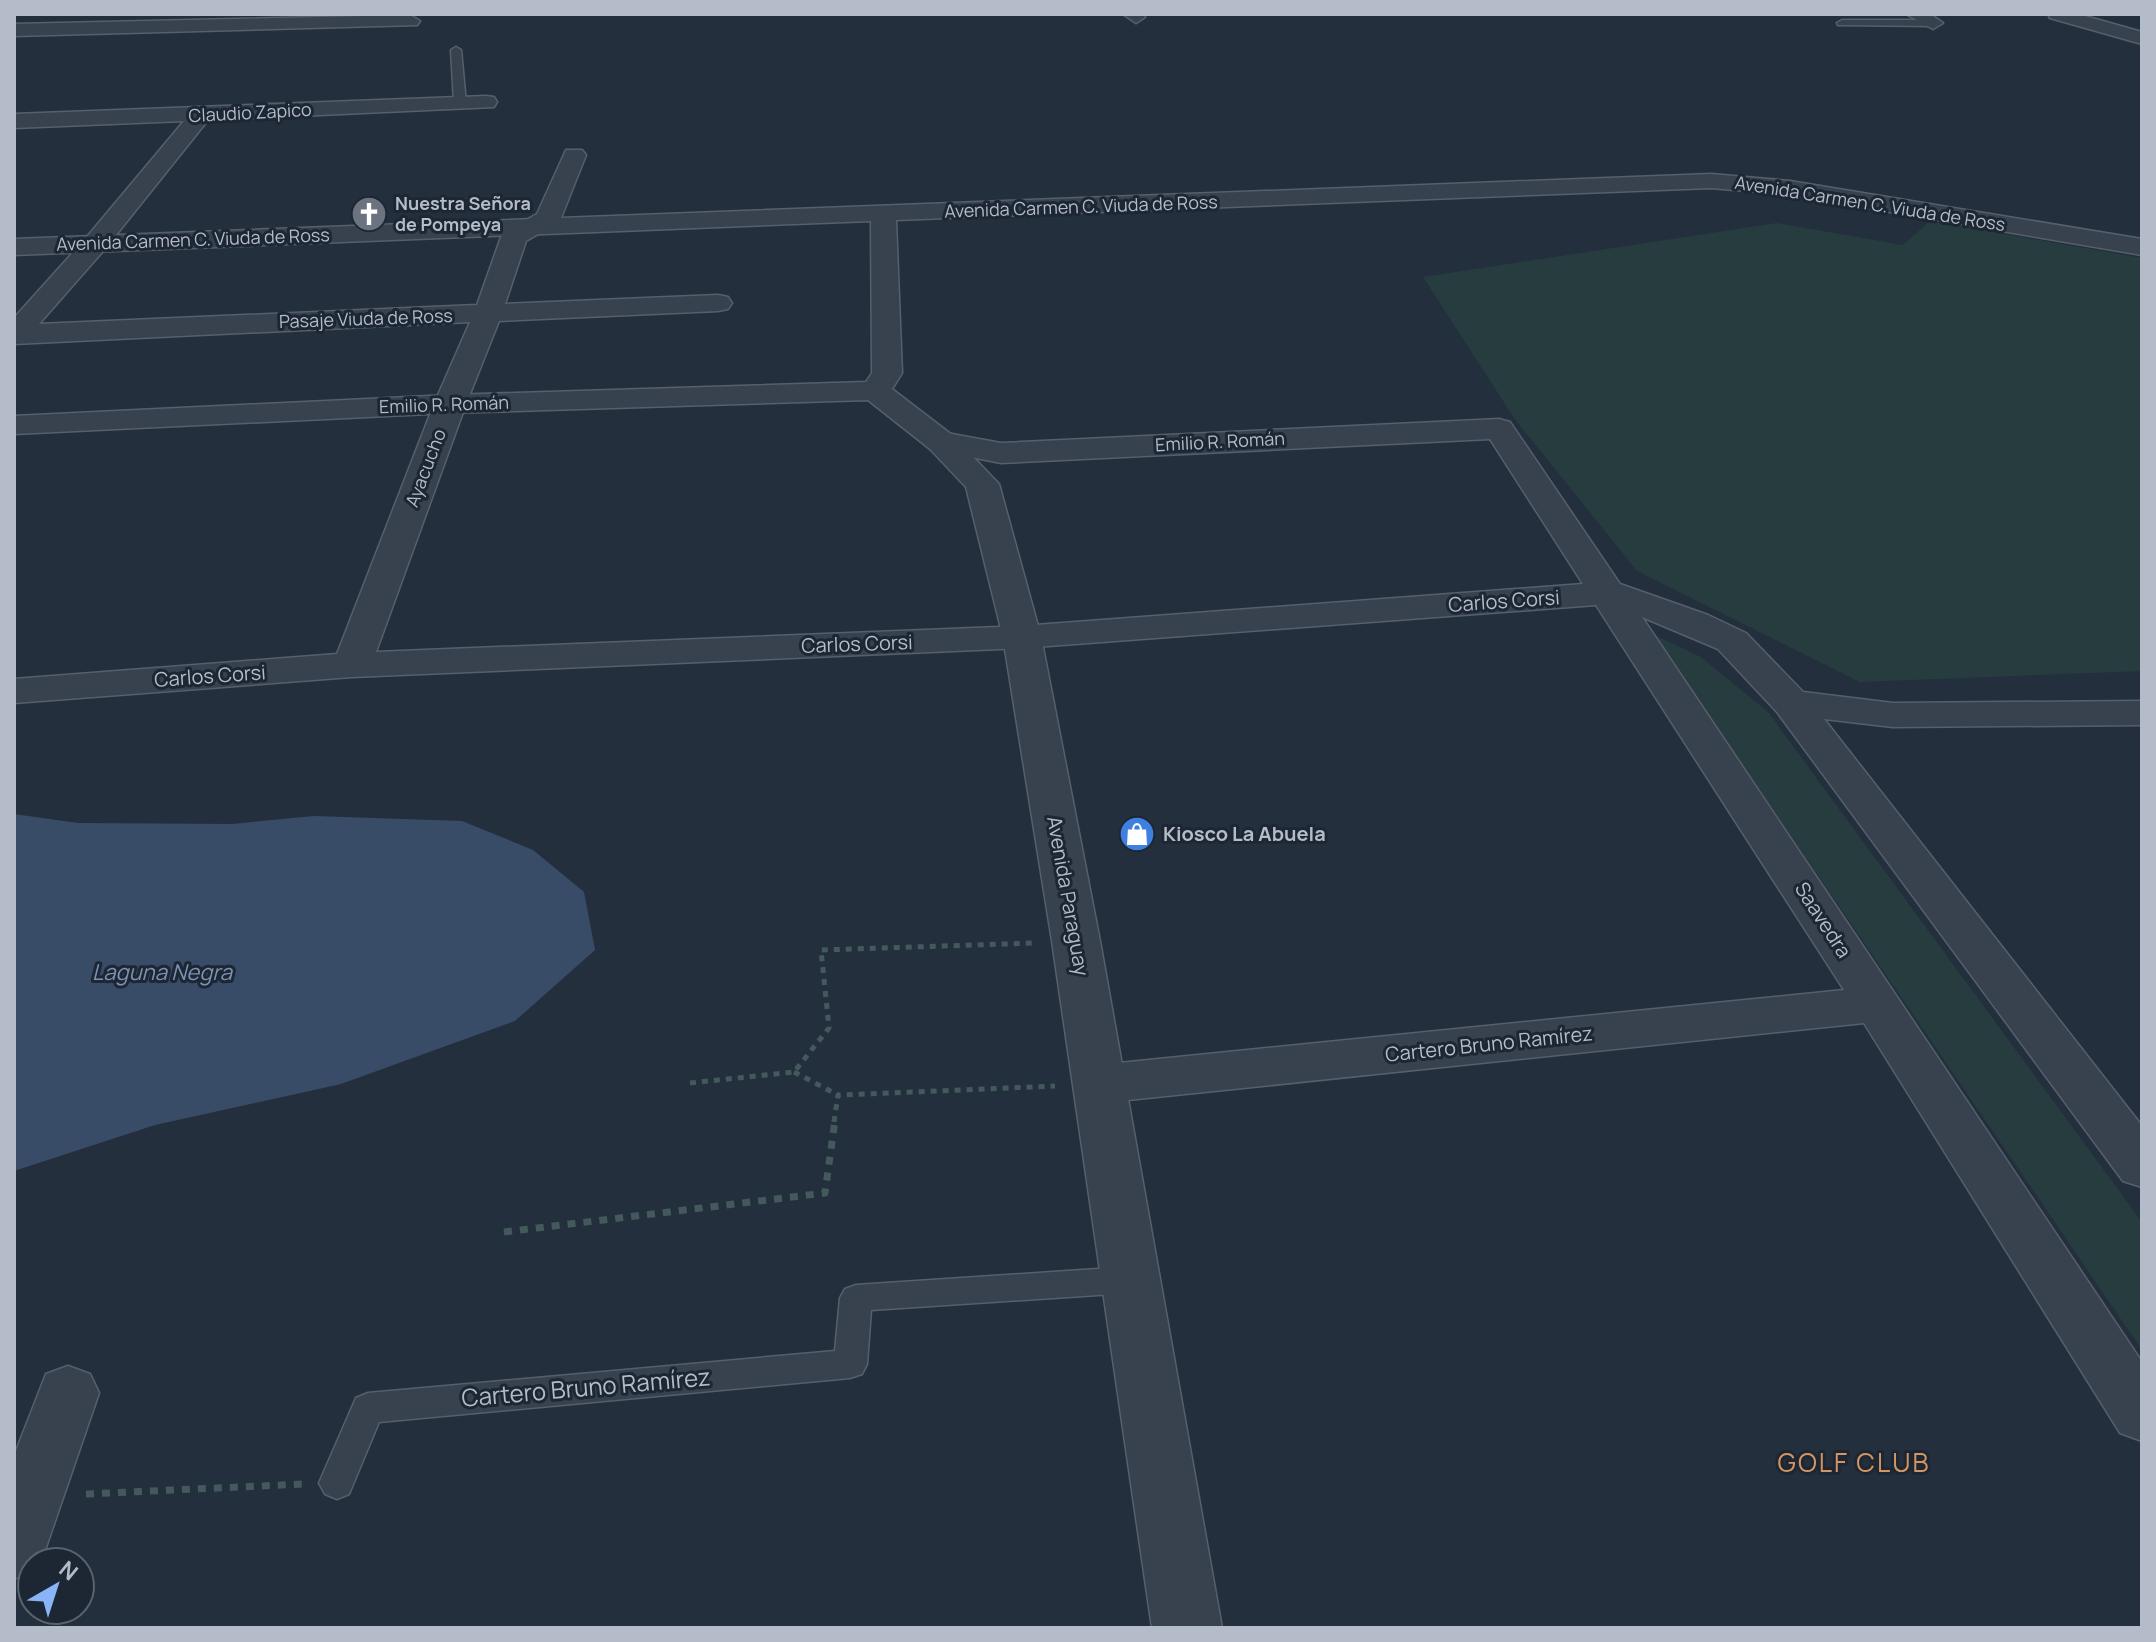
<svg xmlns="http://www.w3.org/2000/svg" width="2156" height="1642" font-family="Manrope,sans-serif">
<rect width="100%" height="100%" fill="#242f3e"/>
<!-- green -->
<g fill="#263c3f">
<polygon points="1930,221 2142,258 2142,671 1860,682 1637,571 1514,418 1423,277 1777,223 1903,245"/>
<polygon points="1654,635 1701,657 1768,712 2142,1222 2142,1350"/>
</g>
<!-- water -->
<polygon fill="#394c67" points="14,814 78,823 232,824 314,816 462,821 533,850 584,892 595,950 515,1021 341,1084 155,1125 14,1171"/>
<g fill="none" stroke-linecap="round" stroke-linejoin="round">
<defs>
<g id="service">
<polygon points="1842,20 1933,20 1938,23 1933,26 1838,25 1837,23"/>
<polygon points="456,47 461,50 466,103 460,107 454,103 451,50"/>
<polygon points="1128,1267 1139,1271 1144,1280 1139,1289 1128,1293 871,1310 867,1364 862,1374 850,1378 379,1422 349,1494 337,1499 325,1494 319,1483 356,1398 368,1393 835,1351 840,1298 845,1289 856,1285"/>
</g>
<g id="minor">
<polygon points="1123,14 1143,14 1145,17 1136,23"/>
<polygon points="1906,14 1930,14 1943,23 1933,29"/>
<polygon points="2048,14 2078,14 2142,32 2142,44 2050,18"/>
<polygon points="410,15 420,21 417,25 14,36 14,24"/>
<polygon points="486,96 494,97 497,102 494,107 208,120 104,250 39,324 477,305 501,237 505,232 537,214 566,150 582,150 586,155 561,218 557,223 526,241 505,304 718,295 728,297 732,303 728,309 718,311 499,321 466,404 376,652 1022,626 1583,584 1490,439 1001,463 930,449 925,442 930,435 941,432 1001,443 1499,419 1510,422 1620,584 1708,615 1746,633 1803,692 1893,703 2142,701 2142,725 1893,727 1824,719 2142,1126 2142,1187 2123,1181 1777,712 1718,649 1642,617 2142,1362 2142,1441 2120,1433 1864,1023 1099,1103 1081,1097 1073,1084 1081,1071 1099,1065 1844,990 1596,605 1022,648 352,677 14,703 14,679 337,654 434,404 470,322 14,344 14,318 86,238 184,121 14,128 14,114"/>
<polygon points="68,1366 90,1374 99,1393 41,1562 32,1562 32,1572 14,1579 14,1456 46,1374"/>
</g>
<polygon id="tertiary" points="1711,174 1790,181 2142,239 2142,255 1790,195 1711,188 896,220 902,373 892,389 952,435 999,484 1041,637 1100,941 1222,1628 1152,1628 1052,941 1003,637 966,487 930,449 868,400 450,413 14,434 14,416 450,395 866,382 872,373 871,221 14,255 14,239"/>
</defs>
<!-- service casing -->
<use href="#service" stroke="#565f6c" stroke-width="3"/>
<!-- minor casing -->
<use href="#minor" stroke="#565f6c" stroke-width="3"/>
<!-- tertiary casing -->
<use href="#tertiary" stroke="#565f6c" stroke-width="3"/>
<!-- path-far1 -->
<g stroke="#44595c" stroke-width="5" stroke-dasharray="6 6" stroke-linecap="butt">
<polyline points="794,1072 838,1095"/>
<polyline points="690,1083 794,1072 829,1028 821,950 1035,943"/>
<polyline points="834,1122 838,1095 1055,1086"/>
</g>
<!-- path -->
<g stroke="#44595c" stroke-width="7" stroke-dasharray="8 8" stroke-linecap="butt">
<polyline points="504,1232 825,1193 835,1120"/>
<polyline points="86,1494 304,1484"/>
</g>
<!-- service -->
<use href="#service" fill="#38414e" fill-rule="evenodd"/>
<!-- minor -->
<use href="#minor" fill="#38414e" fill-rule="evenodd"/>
<!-- tertiary -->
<use href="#tertiary" fill="#38414e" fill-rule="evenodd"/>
</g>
<!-- icons -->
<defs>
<symbol id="church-disc" viewBox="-11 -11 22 22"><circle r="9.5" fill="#6b7280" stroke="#1d2633"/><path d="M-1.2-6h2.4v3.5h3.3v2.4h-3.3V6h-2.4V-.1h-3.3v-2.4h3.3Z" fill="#fff"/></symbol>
<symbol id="shop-disc" viewBox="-11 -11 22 22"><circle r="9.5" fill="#3f7fe0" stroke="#1d2633"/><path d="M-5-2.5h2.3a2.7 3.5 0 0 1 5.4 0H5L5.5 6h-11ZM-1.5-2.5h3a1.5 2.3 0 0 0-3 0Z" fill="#fff"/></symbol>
</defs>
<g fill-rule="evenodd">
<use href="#church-disc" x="349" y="194" width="40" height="40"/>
<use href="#shop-disc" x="1117" y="814" width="40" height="40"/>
</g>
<g text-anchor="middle" stroke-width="6" stroke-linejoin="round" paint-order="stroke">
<!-- far-street labels -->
<g font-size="18" fill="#b4bcc9" stroke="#1d2633">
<text transform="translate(250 113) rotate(-3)" y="6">Claudio Zapico</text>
<text transform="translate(1870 204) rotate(9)" y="6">Avenida Carmen C. Viuda de Ross</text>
<text transform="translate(1081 207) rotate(-2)" y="6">Avenida Carmen C. Viuda de Ross</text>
<text transform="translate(193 240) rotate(-2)" y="6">Avenida Carmen C. Viuda de Ross</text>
<text transform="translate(366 319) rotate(-2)" y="6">Pasaje Viuda de Ross</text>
<text transform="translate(444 405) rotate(-2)" y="6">Emilio R. Román</text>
<text transform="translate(1220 442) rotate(-3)" y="6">Emilio R. Román</text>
<text transform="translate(426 468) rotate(-69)" y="6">Ayacucho</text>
</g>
<!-- far-poi labels -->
<g font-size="18" font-weight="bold" fill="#b4bcc9" stroke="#1d2633" text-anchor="start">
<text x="395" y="210">Nuestra Señora<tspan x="395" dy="21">de Pompeya</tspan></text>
</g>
<!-- street labels -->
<g font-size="20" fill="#b4bcc9" stroke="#1d2633">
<text transform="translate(1504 601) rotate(-4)" y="7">Carlos Corsi</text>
<text transform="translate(857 644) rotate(-2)" y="7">Carlos Corsi</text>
<text transform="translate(210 676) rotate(-4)" y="7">Carlos Corsi</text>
<text transform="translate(1068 896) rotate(80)" y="7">Avenida Paraguay</text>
<text transform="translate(1823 920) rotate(57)" y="7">Saavedra</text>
<text transform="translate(1489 1044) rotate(-6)" y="7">Cartero Bruno Ramírez</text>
</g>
<!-- poi labels -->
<g font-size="20" font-weight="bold" fill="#b4bcc9" stroke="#1d2633" text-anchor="start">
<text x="1163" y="841">Kiosco La Abuela</text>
</g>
<!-- water labels -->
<g font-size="22" font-style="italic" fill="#7c92b1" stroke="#1d2633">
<text x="162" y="980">Laguna Negra</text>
</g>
<!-- near-street labels -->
<g font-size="24" fill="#b4bcc9" stroke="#1d2633">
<text transform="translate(586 1388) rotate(-5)" y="8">Cartero Bruno Ramírez</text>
</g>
<!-- near-neighbourhood labels -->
<g font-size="26" letter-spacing="2" fill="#d59563" stroke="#1d2633">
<text x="1854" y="1472">GOLF CLUB</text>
</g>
</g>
<!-- border -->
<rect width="2156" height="1642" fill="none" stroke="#b4bcc9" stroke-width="32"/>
<!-- north arrow -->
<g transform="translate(56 1586) rotate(39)"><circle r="38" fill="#1d2633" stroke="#59626f" stroke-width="2"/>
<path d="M0-6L14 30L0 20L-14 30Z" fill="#8ab4f8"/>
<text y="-12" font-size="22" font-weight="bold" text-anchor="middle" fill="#b4bcc9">N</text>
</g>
</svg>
